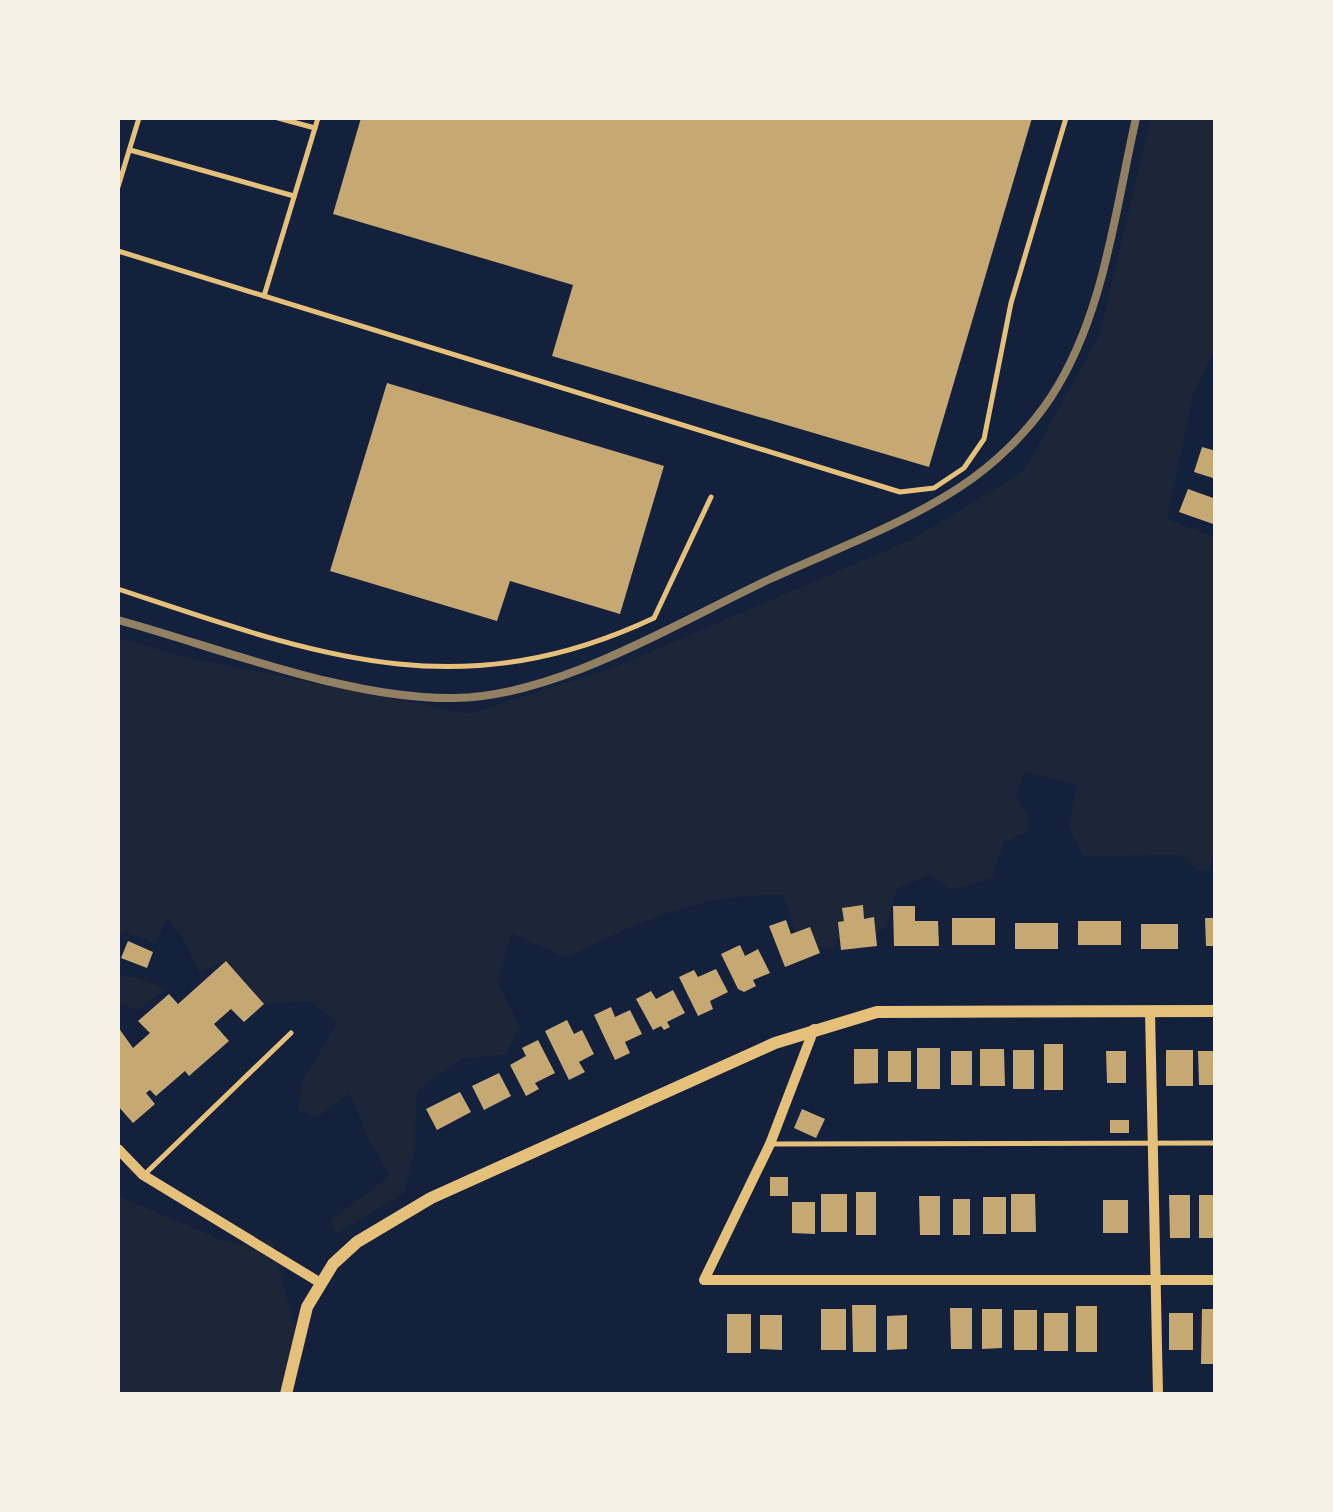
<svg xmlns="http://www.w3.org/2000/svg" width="1333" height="1512" font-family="Commissioner,sans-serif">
<rect width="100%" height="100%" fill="#14213d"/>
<!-- green -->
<g fill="#1d2539">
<path d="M1151 118H1215V349L1193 394 1167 519 1215 537 1216 847 1209 869 1199 871 1181 855 1083 856 1069 826 1076 785 1025 772 1016 796 1028 814 1029 831 1004 842 992 878 951 890 931 875 897 888 886 928 871 934 851 919 832 950 799 941 783 895C696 894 642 920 566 958L512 933 497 981 520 1027 506 1054 461 1059 417 1091 414 1154 404 1193 336 1234 330 1221 390 1176 367 1137 350 1092 317 1118 298 1110 302 1082 337 1023 310 1001 264 1004 227 961 199 972 181 935 167 919 155 943 126 932 118 936V638L190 658 468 714 613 668 913 539 1024 471 1100 334Z"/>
<polygon points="118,976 137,977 166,989 139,1010 118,1003"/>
<polygon points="118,1196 219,1239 244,1245 272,1239 297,1337 278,1394 118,1394"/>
</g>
<!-- building -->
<g fill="#c6a872">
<polygon points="361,118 1032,118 929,467 552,356 573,285 333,214"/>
<polygon points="387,383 664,466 620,614 510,581 497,621 330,571"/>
<polygon points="1202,447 1216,451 1216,479 1194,472"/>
<polygon points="1188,489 1216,499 1216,525 1179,512"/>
<polygon points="863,905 864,919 874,917 877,946 841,950 838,922 844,921 842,908"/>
<polygon points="893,906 915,906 915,921 938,921 939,946 894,946"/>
<rect x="952" y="918" width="43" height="27"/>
<polygon points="1205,918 1216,918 1216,946 1206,946"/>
<polygon points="786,920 791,934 810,927 820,953 785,967 769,926"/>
<rect x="1078" y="921" width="43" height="24"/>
<rect x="1015" y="923" width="43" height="26"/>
<rect x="1141" y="924" width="37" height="25"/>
<polygon points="128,941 153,952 147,968 121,958"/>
<polygon points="740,945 745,956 758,949 770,973 753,980 756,986 744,992 738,989 721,954"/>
<polygon points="226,961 264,1004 244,1022 231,1009 214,1024 229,1041 189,1076 185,1071 156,1096 150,1090 146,1093 155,1104 133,1123 118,1106 118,1027 133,1048 150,1033 138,1021 169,994 178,1004"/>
<polygon points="716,969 728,992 710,1001 713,1009 698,1016 679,977 694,970 698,977"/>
<polygon points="673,990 685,1013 667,1022 670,1027 664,1030 661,1026 653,1030 636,999 651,991 656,999"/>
<polygon points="611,1007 615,1017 630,1010 642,1034 625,1042 630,1053 615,1060 594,1015"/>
<polygon points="567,1020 574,1034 582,1030 594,1054 579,1062 585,1072 569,1080 545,1031"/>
<polygon points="538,1040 555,1073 535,1083 539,1089 526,1096 510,1065 526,1056 522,1048"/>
<rect x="1044" y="1044" width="19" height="46"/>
<rect x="917" y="1048" width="23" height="41"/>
<polygon points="854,1049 878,1049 878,1083 854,1084"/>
<polygon points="980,1049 1004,1049 1005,1086 980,1086"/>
<rect x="1013" y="1050" width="21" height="39"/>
<rect x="1166" y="1050" width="27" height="36"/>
<rect x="888" y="1051" width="23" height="31"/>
<rect x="951" y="1051" width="21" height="34"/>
<polygon points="1106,1051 1126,1051 1126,1083 1107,1083"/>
<polygon points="1198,1051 1216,1051 1216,1085 1199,1085"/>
<polygon points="499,1073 511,1096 484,1110 472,1086"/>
<polygon points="460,1092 471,1112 437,1130 426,1109"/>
<polygon points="802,1109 825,1119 816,1138 794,1128"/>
<rect x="1110" y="1120" width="19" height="13"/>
<rect x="770" y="1177" width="18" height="19"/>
<rect x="856" y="1192" width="20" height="43"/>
<rect x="821" y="1194" width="26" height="38"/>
<polygon points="1011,1194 1035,1194 1036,1232 1011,1232"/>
<polygon points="1169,1195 1190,1195 1190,1238 1170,1238"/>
<rect x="1199" y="1195" width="17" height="43"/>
<polygon points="919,1196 940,1196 940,1235 920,1235"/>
<rect x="983" y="1197" width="23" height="37"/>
<rect x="953" y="1199" width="17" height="36"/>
<rect x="1103" y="1200" width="25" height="33"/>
<polygon points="792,1202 815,1202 815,1234 792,1233"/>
<polygon points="852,1305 876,1305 876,1352 853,1352"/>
<rect x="1076" y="1306" width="21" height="46"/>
<polygon points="950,1308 972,1308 972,1349 951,1349"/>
<rect x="821" y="1309" width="25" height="41"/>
<polygon points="982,1309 1002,1309 1002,1348 982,1349"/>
<polygon points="1202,1309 1216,1309 1214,1364 1201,1364"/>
<rect x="1014" y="1310" width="23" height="40"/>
<rect x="1044" y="1313" width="24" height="38"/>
<rect x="1169" y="1313" width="24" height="37"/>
<rect x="727" y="1314" width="24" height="39"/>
<polygon points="760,1315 782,1315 782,1350 760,1349"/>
<polygon points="907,1315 907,1349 887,1350 887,1316"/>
</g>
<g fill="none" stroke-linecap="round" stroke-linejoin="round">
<!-- service -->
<g stroke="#e5c07b" stroke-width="5">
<polyline points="278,118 315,128"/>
<polyline points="130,150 294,196"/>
<polyline points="118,187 139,118"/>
<polyline points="118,251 900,492 934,488 964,468 984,439 1011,303 1066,118"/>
<polyline points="264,296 318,118"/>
<path d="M118 589C311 653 456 711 654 618L711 497"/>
<polyline points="770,1144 1216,1143"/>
<polyline points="146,1173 291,1033"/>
</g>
<!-- minor -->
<g stroke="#e5c07b" stroke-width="10">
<polyline points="1150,1011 1158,1394"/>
<polyline points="814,1029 770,1144 704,1280 1216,1280"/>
<polyline points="118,1149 143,1175 319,1282"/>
</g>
<!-- tertiary -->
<polyline stroke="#e5c07b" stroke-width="12" points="286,1394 307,1307 333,1264 357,1242 431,1198 775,1043 877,1012 1216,1011"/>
<!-- rail -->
<path stroke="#918062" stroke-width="8" d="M118 620C220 648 350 700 455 698 556 697 678 622 770 579 833 550 902 525 960 487 995 464 1028 432 1051 397 1104 316 1115 211 1136 118"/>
</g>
<!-- border -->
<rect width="1333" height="1512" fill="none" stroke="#f6f1e7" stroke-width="240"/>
</svg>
